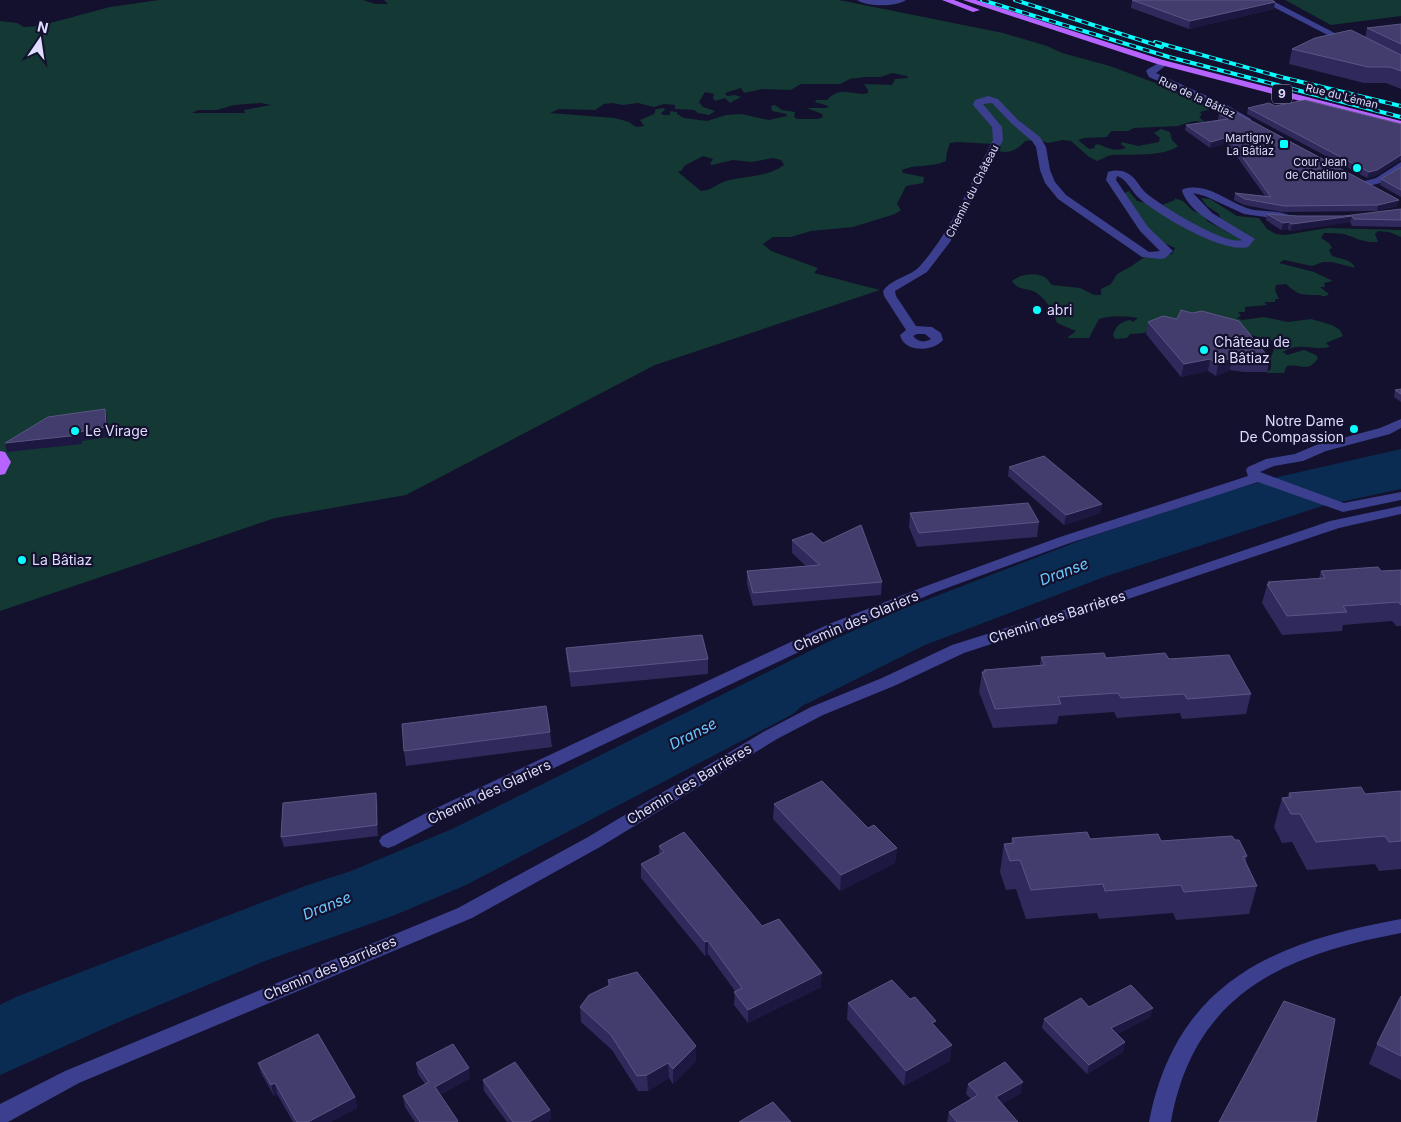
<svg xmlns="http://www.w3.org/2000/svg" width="1401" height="1122" font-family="Inter,sans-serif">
<rect width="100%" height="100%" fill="#13112d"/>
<!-- green -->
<g fill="#143833" fill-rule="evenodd">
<path d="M159 0H363L375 4H388L384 0H839L1003 33 1047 46 1062 53 1110 66 1195 98 1211 107V109L1200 112 1202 115 1199 117 1205 122 1194 121 1178 126 1134 128 1128 131H1111L1107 137 1084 138 1078 140 1089 149 1095 148 1094 146 1098 144C1107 148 1116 152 1126 148L1121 144 1122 142 1138 146 1159 142 1160 138 1154 133 1161 129 1170 132 1172 140 1178 146C1164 157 1130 154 1112 155 1106 156 1103 159 1097 161L1089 157 1071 141 1063 140 1048 143 1038 140 1025 141C1019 149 1009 154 999 151L994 144 957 142 950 143 947 152 946 161C931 168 914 164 902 170L903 173 924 177 923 183 906 186 897 204 901 210 895 214 853 227 811 231 791 237H773L763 244 771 251 818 268 814 273 880 290 655 365 406 495 275 518 0 611V21L17 23 24 27 39 26 110 7ZM892 73 907 76 908 78 895 79 892 85 864 84 868 90V93L863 94C848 93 838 88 827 100H816L815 102 829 106 826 108H807L822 114 823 117 818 119H797L794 117 795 112 782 110 775 105 771 106 772 111 786 114 787 116 769 120 742 114 726 115 707 121 684 118 677 114V112L670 111V115H663L661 113 665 110 664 108 656 109 654 114 640 120 644 126 636 127 629 122 615 118 550 113 559 109 595 110 604 104 612 103 623 105 638 103 654 107 664 104 675 105V109L694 110 698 113 709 115 715 111 703 107 699 102 705 92 714 94 713 98 715 101 725 98 730 103 741 97 735 95 727 96 725 93 741 88 744 93 762 89 791 90 801 84H840L850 79 865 77H881ZM261 103 271 105 244 110 245 113H192L198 110H217L234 105ZM703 156 713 159 710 164 712 165 733 160 752 162 773 158 781 160 784 165C767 177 750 175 730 180 718 182 714 190 701 191L678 172 682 170 684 166Z"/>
<polygon points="1285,0 1401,0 1401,16 1331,25"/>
<path d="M1129 191 1137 201 1159 206 1175 200 1174 198 1183 201 1192 210 1203 215 1207 221 1229 233 1232 232 1221 222 1219 214 1207 206 1201 198 1210 199 1237 216 1259 218 1267 229 1276 234 1285 235 1328 228 1401 230V237L1389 232 1378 231 1375 234 1378 242C1363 243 1357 238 1344 234 1337 233 1330 233 1324 233L1321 238 1329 243 1332 248 1329 250 1332 256C1340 259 1352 259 1355 268L1332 262H1323L1312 266 1284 260 1279 263 1314 272 1333 281 1324 283 1325 287H1320L1329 294C1324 298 1322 295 1317 295 1301 295 1298 295 1286 284L1276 285 1275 290 1279 299H1275V302H1264L1267 305 1245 307V312H1238L1241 316 1237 318 1242 320 1264 317 1288 322 1311 319 1332 325 1340 330 1343 336 1326 343 1330 347C1314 351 1300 341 1283 352L1287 355 1304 350 1316 355 1318 358C1307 374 1302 363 1287 366L1284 373H1268L1266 372 1271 369V357L1277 341C1268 339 1261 343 1253 340L1256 336 1170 324 1144 333 1130 334 1127 338 1115 339 1113 335C1116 326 1120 322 1130 320L1133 322 1138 318C1126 316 1110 315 1099 319L1089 338H1067L1076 331 1057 323C1053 310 1045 297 1033 291 1024 288 1018 290 1012 281 1020 274 1039 271 1047 279 1049 281 1050 283 1052 285L1080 288 1094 295H1101V289L1111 284 1117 274 1130 267 1143 258 1154 255 1172 254 1175 248 1155 239 1122 194Z"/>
</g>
<!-- water -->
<polygon fill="#0b2c52" points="1401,449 1401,489 1322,506 1104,577 925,645 802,706 793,714 466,885 395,915 265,961 121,1021 0,1075 0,1005 16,997 305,886 351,871 452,829 828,642 900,610 1084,539 1219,494 1278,477"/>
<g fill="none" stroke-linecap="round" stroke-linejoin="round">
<!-- minor -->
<g fill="#3b3f8e" fill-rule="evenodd">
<path d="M857 0H906C896 7 867 7 857 0Z"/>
<polygon points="1260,0 1271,0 1354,43 1350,46 1347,45"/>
<polygon points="1164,60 1169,63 1156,73 1225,104 1251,119 1251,123 1245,123 1219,108 1149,77 1146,71 1148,69"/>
<path d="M988 96 998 99 1018 120 1040 137 1046 147 1050 170 1055 182 1066 195 1149 252 1160 251 1140 231 1106 180 1108 172C1115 170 1121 170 1127 173 1136 177 1139 187 1146 193 1160 205 1226 246 1242 240 1223 229 1189 213 1182 191L1183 189C1209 182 1226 202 1250 209 1260 212 1284 210 1291 217L1286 220 1244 214 1205 196 1193 193 1212 213 1255 239 1248 247C1223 254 1158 215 1139 198 1131 191 1127 179 1117 176L1116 180 1148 227 1173 251 1165 258 1161 259 1142 257 1058 199 1045 183 1040 170 1036 147 1032 141 1012 124 992 103 983 104 1002 127 1003 140 950 242 927 272 895 291 896 296 916 326 932 327 941 333 943 340C933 352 904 353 900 335L906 330 884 296 883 291C892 278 910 277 920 266 952 230 971 182 993 140L992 127 973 105 975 100ZM917 334H925L931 339C924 343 918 342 913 336Z"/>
<polygon points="1401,162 1401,170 1384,182 1365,187 1360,184 1361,182 1376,178"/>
<polygon points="1401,419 1401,428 1390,434 1326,451 1303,461 1274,466 1260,472 1344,503 1401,492 1401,500 1343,512 1258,482 1070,543 936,592 841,632 440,822 394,846 388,848 382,846 379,841 382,836 428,812 829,624 926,586 1060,537 1248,476 1246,470 1248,467 1266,459 1295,454 1316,445 1380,428"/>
<polygon points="1401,506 1401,514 1339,528 1131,598 964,653 894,686 823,715 777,739 600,847 472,918 79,1083 8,1122 0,1122 0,1104 65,1071 458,908 588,837 765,731 811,707 882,678 952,645 1121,592 1330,521"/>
<path d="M1401 919V933C1284 955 1194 993 1171 1122H1149C1176 982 1273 942 1401 919Z"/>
</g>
<!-- major -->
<g fill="#b664ff" fill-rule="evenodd">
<polygon points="942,0 954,0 980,10 973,12"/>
<polygon points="963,0 976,0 1163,60 1401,121 1401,127 1157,64"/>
<polygon points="0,451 5,452 11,462 5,474 0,475"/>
</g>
<defs>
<g id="rail">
<polyline points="982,0 1169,57 1401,117"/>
<polyline points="1015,0 1162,47"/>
<polyline points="1155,42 1281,77 1401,106"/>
</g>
</defs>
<!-- rail casing -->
<use href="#rail" stroke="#09feff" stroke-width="4"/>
<!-- rail -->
<use href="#rail" stroke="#13112d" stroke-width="2.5" stroke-dasharray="7" stroke-linecap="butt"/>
</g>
<!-- wall -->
<g fill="#2f2a5b">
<polygon points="1132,0 1274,9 1189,29 1131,8"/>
<polygon points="1401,24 1401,89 1386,83 1364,83 1289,64 1292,49 1365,38 1367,28"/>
<polygon points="1275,106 1401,124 1401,161 1400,160 1375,176 1367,178 1247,114 1248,108"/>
<polygon points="1219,114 1397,206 1377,211 1282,212 1244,205 1234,200 1235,193 1265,196 1227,143 1210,148 1185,130 1186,125 1218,120"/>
<polygon points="1401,167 1401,197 1380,185 1381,179"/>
<polygon points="1401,209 1401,227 1352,226 1350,222 1290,231 1288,229 1281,230 1266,220 1267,214 1298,216 1344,216"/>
<polygon points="1148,322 1270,359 1267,372 1244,372 1230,370 1216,376 1208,371 1181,377 1146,334"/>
<polygon points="1401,389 1401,402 1394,397 1395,390"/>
<polygon points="1009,467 1102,504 1100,513 1064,525 1008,476"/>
<polygon points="910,513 1039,522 1037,537 917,547 909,527"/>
<polygon points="792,540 823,543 882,582 881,595 753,606 747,584 747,571 806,566 792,553"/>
<polygon points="1401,570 1401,626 1396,626 1392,621 1343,625 1342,631 1282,635 1262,603 1268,582 1319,578 1321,571 1381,571"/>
<polygon points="566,648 708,659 708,674 571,687 567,662"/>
<polygon points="1041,657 1106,658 1169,659 1251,694 1246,714 1182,719 1180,713 1117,718 1114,712 1059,716 1057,724 993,728 979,692 982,672 983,672 984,670 1040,665"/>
<polygon points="550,732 552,747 406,766 404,751"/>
<polygon points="1401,791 1401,869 1379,871 1375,864 1307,870 1292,842 1282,843 1274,827 1282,798 1287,798 1289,793 1365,794"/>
<polygon points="376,793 378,803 378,836 284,847 281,837"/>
<polygon points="774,804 868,828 897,848 895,863 840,891 773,819"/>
<polygon points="1012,838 1090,839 1161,841 1235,840 1247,856 1246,862 1257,886 1249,914 1176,920 1173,913 1099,919 1097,913 1026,919 1016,889 1006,890 1000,872 1004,844 1011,843"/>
<polygon points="659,846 762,926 821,987 748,1023 734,1005 735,991 708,954 705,956 641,878 641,864 659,855"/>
<polygon points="608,980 696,1061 673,1084 669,1078 648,1091 638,1091 612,1050 581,1022 580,1007 608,986"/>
<polygon points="1401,996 1401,1080 1369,1064 1377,1044"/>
<polygon points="910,999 935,1026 950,1061 904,1086 847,1019 848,1003"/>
<polygon points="1089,1007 1153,1008 1150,1017 1117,1034 1125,1042 1123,1052 1087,1074 1042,1028 1044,1019"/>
<polygon points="258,1063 355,1097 357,1108 330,1122 293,1122 277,1094 274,1096 261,1073"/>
<polygon points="416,1063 470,1078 440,1095 458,1122 415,1122 405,1107 403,1096 425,1084 418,1074"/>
<polygon points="483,1080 550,1110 551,1120 548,1122 507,1122 484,1091"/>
<polygon points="968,1084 1021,1093 1002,1104 1018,1122 947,1122 949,1112 971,1099 966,1094"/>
</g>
<!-- shaded-wall -->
<g fill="#1c1841">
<polygon points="1275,2 1274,9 1189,29 1190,21"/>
<polygon points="1228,137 1227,143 1210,148 1211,142"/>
<polygon points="1401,155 1400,160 1375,176 1367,178 1369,172"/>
<polygon points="1399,200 1397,206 1377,211 1378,205"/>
<polygon points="1352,216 1350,222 1290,231 1292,224"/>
<polygon points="1289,222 1288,229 1281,230 1283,223"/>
<polygon points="1232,357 1230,370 1216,376 1218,364"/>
<polygon points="1210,359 1208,371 1181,377 1184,364"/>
<polygon points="105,409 107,418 108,437 82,441 82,444 7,452 5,443 79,432"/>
<polygon points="1102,504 1100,513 1064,525 1066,515"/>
<polygon points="376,793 378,803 378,836 377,825"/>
<polygon points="897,848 895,863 840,891 841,875"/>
<polygon points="708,941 708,954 705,956 705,942"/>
<polygon points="822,973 821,987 748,1023 748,1010"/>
<polygon points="1153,1008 1150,1017 1109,1038 1111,1028"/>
<polygon points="1125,1042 1123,1052 1087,1074 1089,1065"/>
<polygon points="952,1045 950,1061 904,1086 906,1071"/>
<polygon points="696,1046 696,1061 673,1084 673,1069"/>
<polygon points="668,1063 669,1078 648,1091 647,1075"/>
<polygon points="469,1068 470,1078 436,1097 435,1087"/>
<polygon points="1023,1082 1021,1093 995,1108 996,1097"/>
<polygon points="275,1083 277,1094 274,1096 271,1085"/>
<polygon points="355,1097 357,1108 330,1122 308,1122"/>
<polygon points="550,1110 551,1120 548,1122 529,1122"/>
</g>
<!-- building -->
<g fill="#423d6d" stroke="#5a5684">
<polygon points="1132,0 1272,0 1275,2 1190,21"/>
<polygon points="1401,24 1401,44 1367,28"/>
<polygon points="1351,30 1401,55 1401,71 1390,67 1368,67 1292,49 1315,38"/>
<polygon points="1305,100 1401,124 1401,155 1377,170 1369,172 1248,108 1269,103 1275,106"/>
<polygon points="1233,111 1399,200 1378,205 1284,206 1245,199 1235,193 1271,197 1228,137 1211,142 1186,125 1228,119 1219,114"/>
<polygon points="1401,167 1401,190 1381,179"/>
<polygon points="1401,209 1401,220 1354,219 1352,216 1292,224 1289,222 1283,223 1267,214 1298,216 1344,216"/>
<polygon points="1181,310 1192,313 1202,311 1239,321 1270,359 1247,359 1232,357 1218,364 1210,359 1184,364 1148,322 1163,316 1177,319"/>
<polygon points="1401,389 1401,394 1395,390"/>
<polygon points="105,409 106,427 79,432 79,435 5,443 48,417"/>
<polygon points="1044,456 1102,504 1066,515 1009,467"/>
<polygon points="1028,503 1039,522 919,533 910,513"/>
<polygon points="861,525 882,582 753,593 747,571 820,565 792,540 812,533 823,543"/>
<polygon points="1378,567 1381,571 1401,570 1401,605 1398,602 1343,606 1347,612 1287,616 1267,584 1270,584 1268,582 1325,578 1321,571"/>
<polygon points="702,635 708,659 570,672 566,648"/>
<polygon points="1104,653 1106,658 1165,653 1169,659 1229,655 1251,694 1187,699 1184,694 1121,698 1118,693 1058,697 1061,704 995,709 982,672 985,672 984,670 1045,665 1041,657"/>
<polygon points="546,706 550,732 404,751 402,724"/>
<polygon points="822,781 868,828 874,825 897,848 841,875 774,804"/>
<polygon points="1361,787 1365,794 1401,791 1401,841 1389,842 1385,836 1316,842 1300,814 1291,814 1282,798 1291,797 1289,793"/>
<polygon points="376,793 377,825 281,837 283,803"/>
<polygon points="684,832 762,926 779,919 822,973 748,1010 734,992 742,988 708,941 705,942 641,864 664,852 659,846"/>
<polygon points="1087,832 1090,839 1158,834 1161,841 1232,836 1235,840 1239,840 1247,856 1243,857 1257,886 1184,892 1181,885 1105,891 1103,884 1031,890 1020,860 1010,861 1004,844 1014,843 1012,838"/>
<polygon points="637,972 696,1046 673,1069 668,1063 647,1075 637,1076 611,1035 580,1007 589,995 610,985 608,980"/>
<polygon points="892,980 910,999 915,997 936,1021 932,1023 952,1045 906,1071 848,1003"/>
<polygon points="1131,985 1153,1008 1111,1028 1125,1042 1089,1065 1044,1019 1081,998 1089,1007"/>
<polygon points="1401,996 1401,1056 1377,1044"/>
<polygon points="1284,1001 1335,1019 1316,1122 1219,1122"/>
<polygon points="318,1034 355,1097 308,1122 297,1122 275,1083 271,1085 258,1063"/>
<polygon points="453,1044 469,1068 435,1087 458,1121 456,1122 420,1122 403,1096 429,1082 416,1063"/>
<polygon points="515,1062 550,1110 529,1122 513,1122 483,1080"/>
<polygon points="1005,1062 1023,1082 996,1097 1018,1122 957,1122 949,1112 978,1095 968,1084"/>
<polygon points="773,1102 791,1122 739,1122"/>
</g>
<!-- markers -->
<g fill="#09feff" stroke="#13112d" stroke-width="2">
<rect x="1279" y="139" width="10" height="10" rx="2.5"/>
<circle cx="1357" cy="168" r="5"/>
<circle cx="1037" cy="310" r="5"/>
<circle cx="1204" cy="350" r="5"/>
<circle cx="1354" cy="429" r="5"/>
<circle cx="75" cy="431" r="5"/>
<circle cx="22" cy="560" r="5"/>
</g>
<g text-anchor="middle" stroke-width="4.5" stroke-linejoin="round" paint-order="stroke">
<!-- far-street labels -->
<g font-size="11" fill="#deddff" stroke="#13112d">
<text transform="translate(1342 96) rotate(14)" y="4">Rue du Léman</text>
<text transform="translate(1197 97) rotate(25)" y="4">Rue de la Bâtiaz</text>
<text transform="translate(972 191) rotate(-63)" y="4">Chemin du Château</text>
</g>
<!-- far-poi labels -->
<g font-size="11" fill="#deddff" stroke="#13112d" text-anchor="end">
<text x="1274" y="142">Martigny,<tspan x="1274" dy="13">La Bâtiaz</tspan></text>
<text x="1347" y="166">Cour Jean<tspan x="1347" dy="13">de Chatillon</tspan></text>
</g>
<!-- shield labels -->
<rect fill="#13112d" stroke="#a1a0c0" stroke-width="1" x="1272" y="84.5" width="20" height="19" rx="4"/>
<g font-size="12" font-weight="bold" fill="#deddff">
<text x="1282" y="98">9</text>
</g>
<!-- poi labels -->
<g font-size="14" fill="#deddff" stroke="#13112d" text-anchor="start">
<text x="1047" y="315">abri</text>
<text x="1214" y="347">Château de<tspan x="1214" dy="16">la Bâtiaz</tspan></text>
<text x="1344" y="426" text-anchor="end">Notre Dame<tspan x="1344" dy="16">De Compassion</tspan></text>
<text x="85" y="436">Le Virage</text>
<text x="32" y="565">La Bâtiaz</text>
</g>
<!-- street labels -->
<g font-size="14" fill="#deddff" stroke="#13112d">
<text transform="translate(1057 617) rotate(-18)" y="5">Chemin des Barrières</text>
<text transform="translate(856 621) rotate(-23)" y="5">Chemin des Glariers</text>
<text transform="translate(689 784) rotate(-31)" y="5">Chemin des Barrières</text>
<text transform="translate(489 792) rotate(-25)" y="5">Chemin des Glariers</text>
<text transform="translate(330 968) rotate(-23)" y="5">Chemin des Barrières</text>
</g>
<!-- water labels -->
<g font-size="15" font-style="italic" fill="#6bc9ff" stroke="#13112d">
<text transform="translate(1064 572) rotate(-21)" y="5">Dranse</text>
<text transform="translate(693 734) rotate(-27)" y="5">Dranse</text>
<text transform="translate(327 906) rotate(-22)" y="5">Dranse</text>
</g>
</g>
<!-- north arrow -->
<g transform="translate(40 40) rotate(13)" stroke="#13112d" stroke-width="4" paint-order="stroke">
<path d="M0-4L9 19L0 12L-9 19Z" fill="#deddff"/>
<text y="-8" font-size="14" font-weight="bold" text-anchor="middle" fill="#deddff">N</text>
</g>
</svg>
